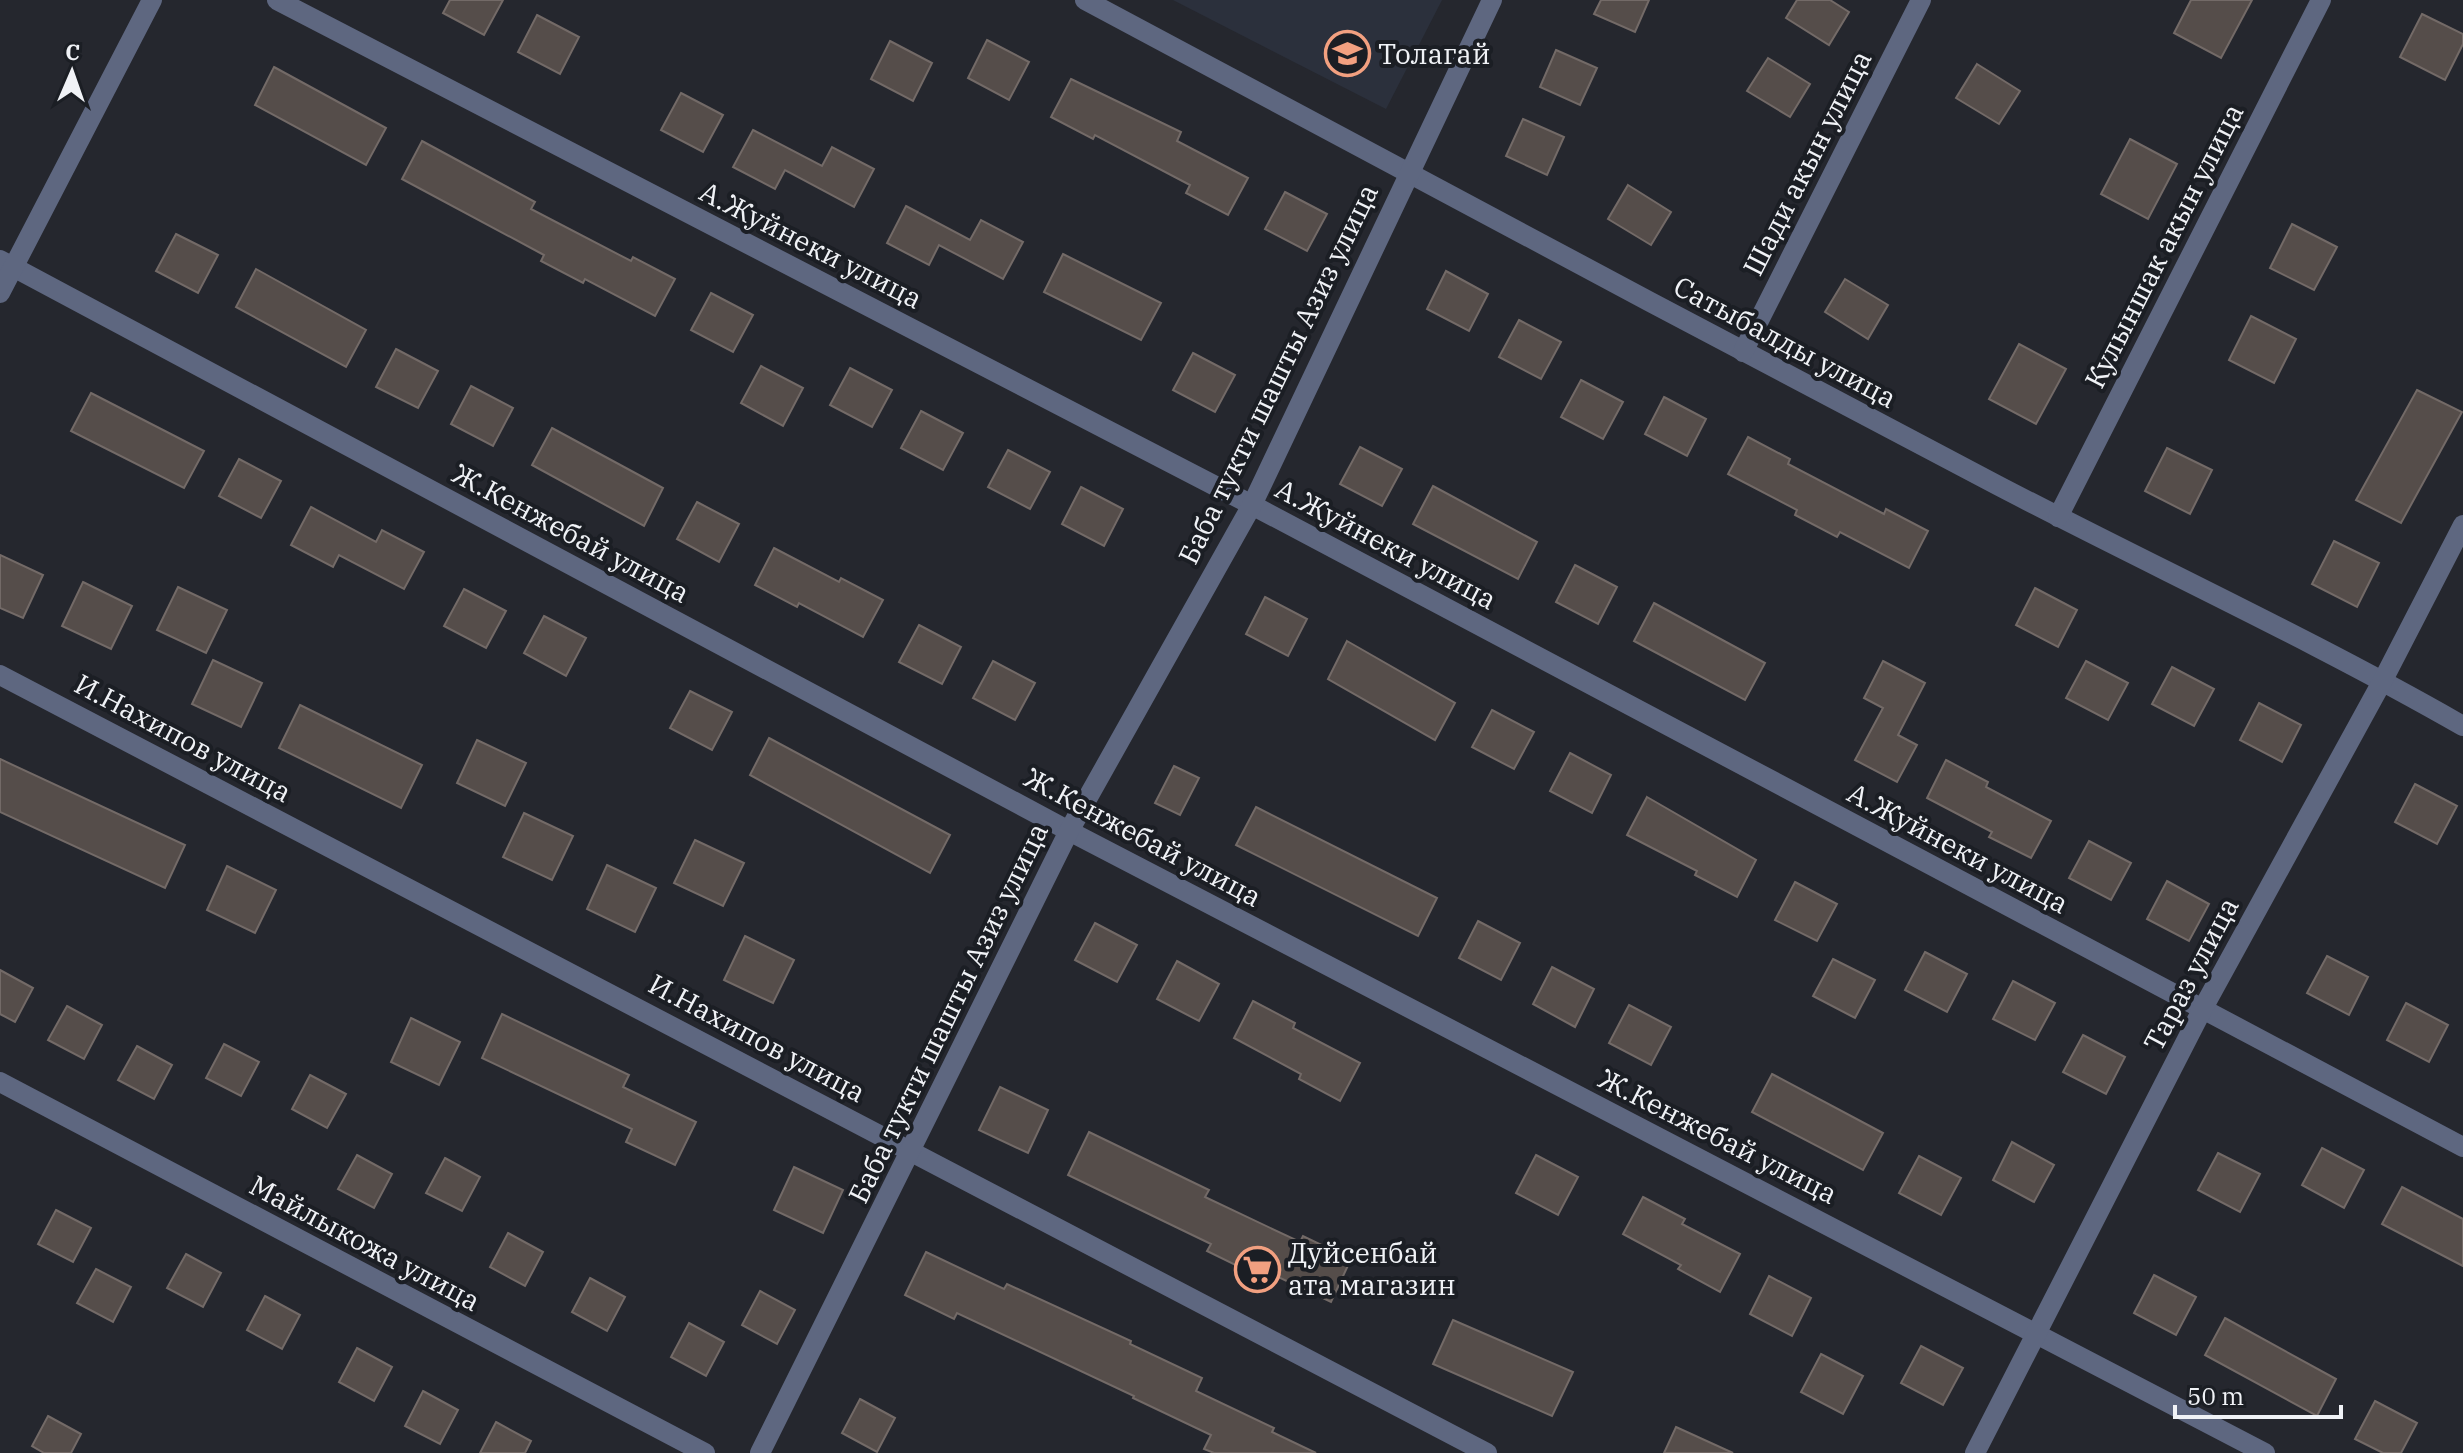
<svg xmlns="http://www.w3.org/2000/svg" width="2463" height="1453" font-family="'IBM Plex Serif',serif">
<rect width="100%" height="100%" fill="#25272e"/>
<!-- built -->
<polygon fill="#2b303c" points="1173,0 1442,0 1386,109"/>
<!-- building -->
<g fill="#554d4a" stroke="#736a67" stroke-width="2">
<polygon points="450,0 503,0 484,35 443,13"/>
<polygon points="1601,0 1649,0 1635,32 1594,14"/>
<polygon points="1797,0 1830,0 1849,12 1829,45 1786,18"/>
<polygon points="2191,0 2252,0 2221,58 2174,33"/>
<polygon points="2422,14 2463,34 2463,44 2445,80 2400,57"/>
<polygon points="537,15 579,37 560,74 518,52"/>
<polygon points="987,40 1029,62 1009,100 968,78"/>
<polygon points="890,41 932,63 913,101 871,79"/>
<polygon points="1556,50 1597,68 1580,105 1540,87"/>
<polygon points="1768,58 1810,84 1790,117 1747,91"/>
<polygon points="1977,64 2020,91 1999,124 1956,98"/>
<polygon points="274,67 386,128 366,165 255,105"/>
<polygon points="1071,79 1181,132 1177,141 1248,178 1228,215 1186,193 1190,185 1095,135 1093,139 1051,117"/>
<polygon points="681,93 723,115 703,152 661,130"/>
<polygon points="1523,119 1564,137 1547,175 1506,156"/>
<polygon points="753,130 822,166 832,147 874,169 854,207 785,170 775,189 733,167"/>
<polygon points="2130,139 2177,164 2148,219 2101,194"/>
<polygon points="422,141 535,202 531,209 631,261 633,257 675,279 655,316 585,279 583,283 541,261 544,255 402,179"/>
<polygon points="1628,185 1671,212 1651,245 1608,219"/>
<polygon points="1285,192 1327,214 1307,251 1265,229"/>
<polygon points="906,206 970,240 981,220 1023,242 1003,279 939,245 929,265 887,243"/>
<polygon points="2292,224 2337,247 2314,290 2270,268"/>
<polygon points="176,234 218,255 198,293 156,271"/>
<polygon points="1063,254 1161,303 1141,340 1044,292"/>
<polygon points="256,269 366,330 346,367 236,307"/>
<polygon points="1446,271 1488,294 1469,331 1427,309"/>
<polygon points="1845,279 1888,305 1868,339 1825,312"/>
<polygon points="711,293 753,315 733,352 691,330"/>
<polygon points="2251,316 2296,339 2274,383 2229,360"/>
<polygon points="1519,320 1561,342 1541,379 1499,357"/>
<polygon points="2019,344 2066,369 2036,424 1989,399"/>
<polygon points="396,349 438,371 418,408 376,387"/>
<polygon points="1193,353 1235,375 1215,412 1173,390"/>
<polygon points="761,366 803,388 783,426 741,403"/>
<polygon points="850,368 892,390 872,427 830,405"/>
<polygon points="1581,380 1623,402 1603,439 1561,417"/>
<polygon points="471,386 513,408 493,446 451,424"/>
<polygon points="2417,390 2462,412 2401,523 2356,500"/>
<polygon points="91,393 204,451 184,488 71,431"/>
<polygon points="1664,397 1706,419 1687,456 1645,434"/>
<polygon points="921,411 963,433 943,470 901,448"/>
<polygon points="552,428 663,488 644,526 532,465"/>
<polygon points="1748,437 1790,459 1788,464 1884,514 1886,509 1928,531 1909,568 1840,532 1837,537 1795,515 1797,510 1728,474"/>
<polygon points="1360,447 1402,469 1382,506 1340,484"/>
<polygon points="2167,448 2212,470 2190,514 2145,491"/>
<polygon points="1008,450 1050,472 1030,509 988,487"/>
<polygon points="239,459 281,481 261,518 219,496"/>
<polygon points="1433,486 1537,542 1518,579 1413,524"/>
<polygon points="1081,487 1123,509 1104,546 1062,524"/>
<polygon points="697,502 739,524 719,562 677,539"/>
<polygon points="311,507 376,542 382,530 424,552 404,589 339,555 333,567 291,545"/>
<polygon points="2334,541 2379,563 2357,607 2312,584"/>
<polygon points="774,548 839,582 841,578 883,600 863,637 799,603 797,607 755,585"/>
<polygon points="0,555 43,575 23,618 0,608"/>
<polygon points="1575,565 1617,587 1598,624 1556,602"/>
<polygon points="83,582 132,606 111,649 62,626"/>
<polygon points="178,587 227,610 206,653 157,630"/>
<polygon points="2035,588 2077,610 2058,647 2016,625"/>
<polygon points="464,589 506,611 486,648 444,626"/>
<polygon points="1265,597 1307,619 1288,656 1246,634"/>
<polygon points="1654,603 1765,663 1745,700 1634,641"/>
<polygon points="544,616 586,638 566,676 524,653"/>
<polygon points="919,625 961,647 942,684 899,662"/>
<polygon points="1347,641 1455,703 1435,740 1328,679"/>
<polygon points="213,660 262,683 241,727 192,704"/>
<polygon points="993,661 1035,683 1015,720 973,698"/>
<polygon points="1883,661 1925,683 1898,735 1917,745 1897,782 1855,760 1883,708 1864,698"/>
<polygon points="2086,661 2128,683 2108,720 2066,698"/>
<polygon points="2172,667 2214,689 2194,726 2152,704"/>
<polygon points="690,691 732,712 712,750 670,728"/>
<polygon points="2259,703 2301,725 2282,762 2240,740"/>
<polygon points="300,705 422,765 401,808 279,748"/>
<polygon points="1492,710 1534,732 1514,769 1472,747"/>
<polygon points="769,738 950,835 930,873 750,775"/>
<polygon points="477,740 526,763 505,806 457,783"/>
<polygon points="1570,753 1611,775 1592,813 1550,791"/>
<polygon points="0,759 185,845 165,888 0,812"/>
<polygon points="1946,760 1988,782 1986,787 2051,821 2031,858 1989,837 1992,832 1927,798"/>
<polygon points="1174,766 1199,778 1180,815 1155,803"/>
<polygon points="2415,784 2457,806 2437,844 2395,822"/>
<polygon points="1647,797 1756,860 1737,897 1695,875 1697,871 1627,835"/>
<polygon points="1256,807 1437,898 1418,936 1236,845"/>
<polygon points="524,813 573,836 552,880 503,857"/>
<polygon points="695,840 744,863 723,906 674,883"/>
<polygon points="2089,841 2131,863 2111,900 2069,878"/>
<polygon points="607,865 656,888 635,932 587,909"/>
<polygon points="227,866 276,890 255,933 207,910"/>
<polygon points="2167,881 2209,904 2189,941 2147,919"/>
<polygon points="1795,882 1837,904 1817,941 1775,920"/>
<polygon points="1478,921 1520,943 1501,980 1459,958"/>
<polygon points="1095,923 1137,945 1117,982 1075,960"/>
<polygon points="745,936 794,960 773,1003 724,980"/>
<polygon points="1925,952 1967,974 1947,1012 1905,990"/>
<polygon points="2327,956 2368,977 2349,1015 2307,993"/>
<polygon points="1833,959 1875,980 1855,1018 1813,996"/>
<polygon points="1177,961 1219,984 1199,1021 1157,999"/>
<polygon points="1552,967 1594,989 1575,1027 1533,1004"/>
<polygon points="0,970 33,988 15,1022 0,1014"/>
<polygon points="2013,981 2055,1003 2035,1040 1993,1019"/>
<polygon points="1253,1001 1295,1023 1293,1028 1360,1063 1340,1101 1299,1079 1301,1074 1234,1038"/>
<polygon points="2406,1003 2448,1025 2429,1062 2387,1040"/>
<polygon points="1629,1005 1671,1027 1651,1065 1609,1043"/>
<polygon points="67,1006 102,1025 84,1059 48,1040"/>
<polygon points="502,1014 629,1075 623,1087 696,1122 675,1165 626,1142 632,1129 482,1058"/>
<polygon points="411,1018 460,1042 439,1085 391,1062"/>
<polygon points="2083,1035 2125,1057 2106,1094 2063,1072"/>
<polygon points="224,1044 259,1062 241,1096 206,1078"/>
<polygon points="137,1046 172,1065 154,1099 118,1080"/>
<polygon points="1772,1074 1883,1133 1863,1170 1752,1112"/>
<polygon points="310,1075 346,1094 327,1128 292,1109"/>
<polygon points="1000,1087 1048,1110 1028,1153 979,1130"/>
<polygon points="1089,1132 1209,1190 1205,1197 1300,1242 1303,1236 1351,1259 1331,1302 1259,1268 1256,1275 1207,1251 1211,1244 1068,1175"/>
<polygon points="2012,1142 2054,1165 2034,1202 1993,1180"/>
<polygon points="2322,1148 2364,1170 2344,1208 2302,1185"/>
<polygon points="2218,1153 2260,1174 2240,1212 2198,1190"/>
<polygon points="357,1155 392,1174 374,1208 338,1189"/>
<polygon points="1536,1155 1578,1177 1558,1215 1516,1193"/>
<polygon points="1919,1156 1961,1178 1941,1215 1899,1193"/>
<polygon points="445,1158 480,1177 462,1211 426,1193"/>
<polygon points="794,1167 843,1190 823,1233 774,1210"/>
<polygon points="2402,1187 2463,1219 2463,1266 2382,1224"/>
<polygon points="1643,1197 1685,1219 1682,1224 1740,1254 1720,1292 1678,1269 1681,1265 1623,1234"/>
<polygon points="56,1210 91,1228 73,1262 38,1244"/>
<polygon points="508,1233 543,1252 525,1286 490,1267"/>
<polygon points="926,1252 1004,1289 1007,1284 1131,1341 1130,1344 1202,1378 1196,1391 1274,1428 1272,1432 1316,1453 1214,1453 1204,1449 1211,1435 1133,1398 1134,1396 957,1313 954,1319 905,1295"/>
<polygon points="186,1254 221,1273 203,1307 167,1288"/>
<polygon points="96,1269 131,1287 113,1322 77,1303"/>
<polygon points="2154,1275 2196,1297 2176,1335 2134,1313"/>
<polygon points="1769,1276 1811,1298 1792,1336 1750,1314"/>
<polygon points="590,1278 625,1297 607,1331 572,1312"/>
<polygon points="760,1291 795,1310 777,1344 742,1325"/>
<polygon points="265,1296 300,1315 282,1349 247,1330"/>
<polygon points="2225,1318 2336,1379 2317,1416 2205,1355"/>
<polygon points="1453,1320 1573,1372 1552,1416 1433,1364"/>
<polygon points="689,1323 724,1342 706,1376 671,1357"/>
<polygon points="1921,1346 1963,1368 1943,1405 1901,1383"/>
<polygon points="357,1348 392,1367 374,1401 339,1382"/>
<polygon points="1821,1354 1863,1376 1843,1414 1801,1392"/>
<polygon points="423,1391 458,1410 440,1444 405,1426"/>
<polygon points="860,1399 895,1418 877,1452 842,1433"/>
<polygon points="2375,1401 2417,1423 2401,1453 2383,1453 2355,1439"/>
<polygon points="48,1416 81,1434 71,1453 44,1453 32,1446"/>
<polygon points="496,1422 531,1441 525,1453 480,1453"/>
<polygon points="1676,1427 1733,1453 1664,1453"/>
</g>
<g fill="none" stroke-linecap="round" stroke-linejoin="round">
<!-- street -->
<g stroke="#5e6780" stroke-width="20">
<polyline points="277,0 1252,505 2463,1147"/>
<path d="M1085 0C1389 163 1692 325 1997 485 2152 566 2311 639 2463 726"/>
<polyline points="0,260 1069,831 2265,1453"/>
<polyline points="0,293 152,0"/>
<polyline points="1743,352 1921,0"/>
<polyline points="2058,517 2321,0"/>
<polyline points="0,675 1487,1453"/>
<polyline points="0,1082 705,1453"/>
<polyline points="760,1453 1069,831 1252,505 1492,0"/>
<polyline points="1975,1453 2202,1010 2383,680 2463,525"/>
</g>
</g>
<!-- icons -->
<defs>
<symbol id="school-ring" viewBox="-11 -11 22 22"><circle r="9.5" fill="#1b1e24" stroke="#f2a080" stroke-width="1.5"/><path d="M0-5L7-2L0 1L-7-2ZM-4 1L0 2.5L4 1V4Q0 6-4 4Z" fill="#f2a080"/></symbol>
<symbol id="supermarket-ring" viewBox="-11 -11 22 22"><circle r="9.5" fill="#1b1e24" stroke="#f2a080" stroke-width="1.5"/><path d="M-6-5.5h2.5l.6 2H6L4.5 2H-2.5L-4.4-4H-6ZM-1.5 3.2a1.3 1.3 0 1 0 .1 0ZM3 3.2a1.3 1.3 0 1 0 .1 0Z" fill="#f2a080"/></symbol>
</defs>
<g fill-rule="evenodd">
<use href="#school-ring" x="1322" y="28" width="51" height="51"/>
<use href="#supermarket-ring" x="1232" y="1244" width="51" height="51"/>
</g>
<g text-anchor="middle" stroke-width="8" stroke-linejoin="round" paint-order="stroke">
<!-- poi labels -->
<g font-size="28" fill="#f0f2f6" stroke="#1b1e24" text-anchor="start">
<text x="1378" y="64">Толагай</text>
<text x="1288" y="1263">Дуйсенбай<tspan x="1288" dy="32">ата магазин</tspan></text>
</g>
<!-- street labels -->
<g font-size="28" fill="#f0f2f6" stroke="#1b1e24">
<text transform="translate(1807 163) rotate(-63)" y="10">Шади акын улица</text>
<text transform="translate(811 245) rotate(27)" y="10">А.Жуйнеки улица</text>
<text transform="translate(2164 246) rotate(-63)" y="10">Кулыншак акын улица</text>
<text transform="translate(1785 342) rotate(28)" y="10">Сатыбалды улица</text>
<text transform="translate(1278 374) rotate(-64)" y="10">Баба тукти шашты Азиз улица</text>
<text transform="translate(571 533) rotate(28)" y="10">Ж.Кенжебай улица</text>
<text transform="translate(1386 544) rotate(28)" y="10">А.Жуйнеки улица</text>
<text transform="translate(183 738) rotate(28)" y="10">И.Нахипов улица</text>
<text transform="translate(1143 837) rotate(28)" y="10">Ж.Кенжебай улица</text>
<text transform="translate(1958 848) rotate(28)" y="10">А.Жуйнеки улица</text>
<text transform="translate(2191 974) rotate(-62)" y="10">Тараз улица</text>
<text transform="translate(948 1013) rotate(-64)" y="10">Баба тукти шашты Азиз улица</text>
<text transform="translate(757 1038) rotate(28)" y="10">И.Нахипов улица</text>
<text transform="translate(1718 1136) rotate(27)" y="10">Ж.Кенжебай улица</text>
<text transform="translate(365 1243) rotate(28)" y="10">Майлыкожа улица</text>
</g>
</g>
<!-- north arrow -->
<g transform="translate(72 72) rotate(2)" stroke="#1b1e24" stroke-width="6" paint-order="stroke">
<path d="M0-6L14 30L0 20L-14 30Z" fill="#f0f2f6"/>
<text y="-12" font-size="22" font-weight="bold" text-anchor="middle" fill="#f0f2f6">С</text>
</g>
<!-- scale -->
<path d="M2175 1405v12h166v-12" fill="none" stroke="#f0f2f6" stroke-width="4"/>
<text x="2187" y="1405" font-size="24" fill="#f0f2f6" stroke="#1b1e24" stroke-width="6" paint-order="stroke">50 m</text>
</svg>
